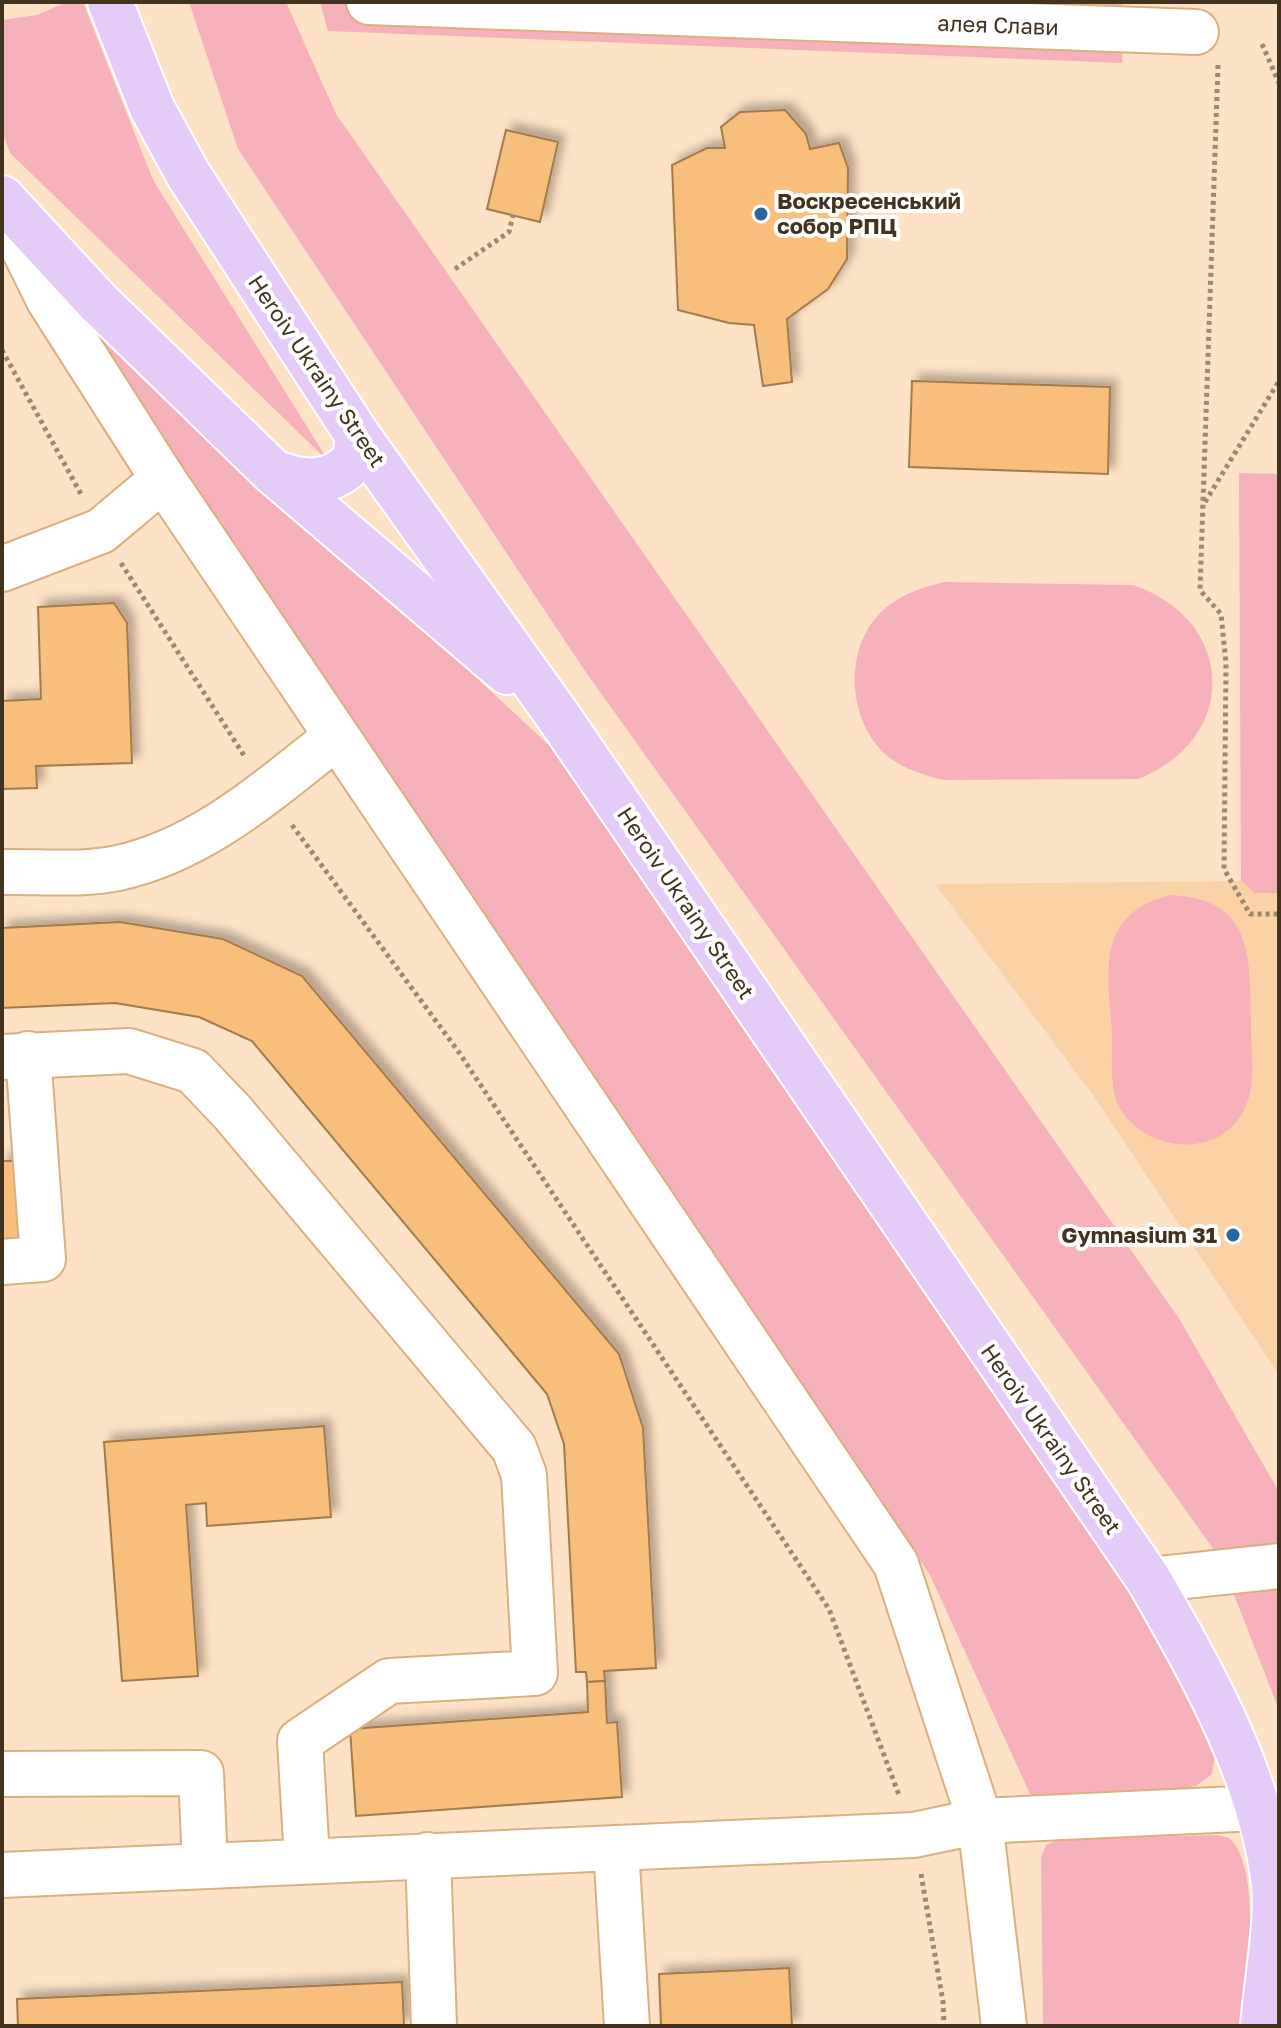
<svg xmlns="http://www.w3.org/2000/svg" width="1281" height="2028" font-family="'Golos Text',sans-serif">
<defs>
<filter id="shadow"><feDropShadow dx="7" dy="-7" stdDeviation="4" flood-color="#0004"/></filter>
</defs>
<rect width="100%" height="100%" fill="#fde2c5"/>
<!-- built -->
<polygon fill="#fad2a6" points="1241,881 1254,893 1279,893 1279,1375 1093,1095 935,884"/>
<!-- green -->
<g fill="#f6b0ba">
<polygon points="67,2 83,2 153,180 329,462 10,153 2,131 2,20 37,15"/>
<polygon points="189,2 286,2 336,114 1180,1320 1279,1492 1279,1553 1222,1561 585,671 238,149"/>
<polygon points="320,2 1123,2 1122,63 328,31"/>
<polygon points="86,314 567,762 1126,1575 1208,1728 1215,1754 1212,1774 1196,1786 1177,1790 1039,1799 1030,1794 930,1575 168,454"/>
<polygon points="1239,473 1279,474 1279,893 1254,893 1241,881"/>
<path d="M944 582 1133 585C1237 620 1239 740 1138 779L942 780C922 774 903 769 886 755 845 718 843 641 888 606 905 593 924 587 944 582Z"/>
<path d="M1170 895C1256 898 1250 962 1251 1028 1251 1056 1257 1086 1243 1112 1216 1161 1142 1151 1118 1105 1109 1086 1113 1053 1112 1032 1107 971 1096 914 1170 895Z"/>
<polygon points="1279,1580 1279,1710 1231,1587"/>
<path d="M1217 1835 1229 1838C1262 1866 1248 1984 1243 2026H1043L1041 1858 1046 1845 1060 1839Z"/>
</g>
<!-- building -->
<g fill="#f8be7b" stroke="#a37b4c" stroke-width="2" filter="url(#shadow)">
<polygon points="785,110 806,134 810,149 839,143 848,168 847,259 828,289 787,319 792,382 763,386 754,325 729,323 678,310 672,165 707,148 725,148 721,127 740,112"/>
<polygon points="506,130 558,142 540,222 487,209"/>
<polygon points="912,381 1110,387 1108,474 909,467"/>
<polygon points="114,603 127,623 132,763 36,766 37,788 2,789 2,701 41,699 38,607"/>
<polygon points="120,922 223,939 302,976 619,1354 643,1428 656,1668 604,1671 605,1681 587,1682 586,1672 576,1672 564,1444 547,1394 252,1041 199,1017 115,1003 2,1008 2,928"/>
<polygon points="2,1161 19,1161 23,1238 2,1239"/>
<polygon points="324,1426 331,1517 207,1526 206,1503 186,1505 198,1676 122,1681 104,1442"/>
<polygon points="605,1681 607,1723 617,1722 622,1797 356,1816 350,1729 588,1712 587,1682"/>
<polygon points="789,1968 792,2026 661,2026 659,1974"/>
<polygon points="402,1982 404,2026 18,2026 17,1999"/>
</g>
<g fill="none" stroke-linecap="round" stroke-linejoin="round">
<defs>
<g id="minor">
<polyline points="369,2 1196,32"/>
<polyline points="3,207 49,300 163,479 896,1564 980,1821 1004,2026"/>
<polyline points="2,569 101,531 163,479"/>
<path d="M2 872C39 871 82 876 118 868 202 850 270 789 336 737"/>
<polyline points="2,1057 129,1051 193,1071 233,1113 514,1448 524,1475 535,1673 389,1681 300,1741 307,1859"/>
<polyline points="2,1262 43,1259 28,1054"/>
<polyline points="1149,1580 1279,1566"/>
<polyline points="2,1774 201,1773 205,1865"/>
<polyline points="616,1848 627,2026"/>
<polyline points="428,1855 434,2026"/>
<polyline points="2,1875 914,1835 980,1821 1258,1808"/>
</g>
<g id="major">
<path d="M110 2 152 108 188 174 358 436 558 716 1149 1580C1203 1675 1261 1774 1274 1885 1278 1921 1266 1987 1263 2026"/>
<polyline points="2,198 98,302 273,472 507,672"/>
<path d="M273 472C303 484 333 486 355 459L358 436"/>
</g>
</defs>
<!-- minor casing -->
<use href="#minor" stroke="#dbb080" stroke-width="48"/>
<!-- major casing -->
<use href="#major" stroke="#fff" stroke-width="48"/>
<!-- path -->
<g stroke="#9e8970" stroke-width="5" stroke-dasharray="4 4" stroke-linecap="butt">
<polyline points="1262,44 1279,83"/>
<polyline points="1218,65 1200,590 1221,614 1226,663 1224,869 1250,914 1279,914"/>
<polyline points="455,269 509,232 513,215"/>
<polyline points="2,350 82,496"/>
<polyline points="1205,502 1279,381"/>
<polyline points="121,563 245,757"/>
<polyline points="292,825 458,1051 829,1609 899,1795"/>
<polyline points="921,1874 943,2002 944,2026"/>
</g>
<!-- minor -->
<use href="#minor" stroke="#fff" stroke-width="44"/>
<!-- major -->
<use href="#major" stroke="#e5cbf8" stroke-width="44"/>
</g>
<!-- markers -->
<g fill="#2a659d" stroke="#fff" stroke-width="3">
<circle cx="761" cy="214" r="8"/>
<circle cx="1233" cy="1235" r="8"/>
</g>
<g text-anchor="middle" stroke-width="8" stroke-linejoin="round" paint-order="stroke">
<!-- street labels -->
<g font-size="22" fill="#43321e" stroke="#fff">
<text transform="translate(998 25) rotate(2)" y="8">алея Слави</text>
<text transform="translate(317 371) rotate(56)" y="8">Heroiv Ukrainy Street</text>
<text transform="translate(686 903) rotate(56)" y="8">Heroiv Ukrainy Street</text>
<text transform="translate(1051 1439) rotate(55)" y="8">Heroiv Ukrainy Street</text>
</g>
<!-- poi labels -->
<g font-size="22" font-weight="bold" fill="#43321e" stroke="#fff" text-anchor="start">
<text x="777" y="209">Воскресенський<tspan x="777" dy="25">собор РПЦ</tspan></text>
<text x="1217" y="1243" text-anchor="end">Gymnasium 31</text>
</g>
</g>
<!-- border -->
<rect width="1281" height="2028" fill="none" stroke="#43321e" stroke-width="8"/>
</svg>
